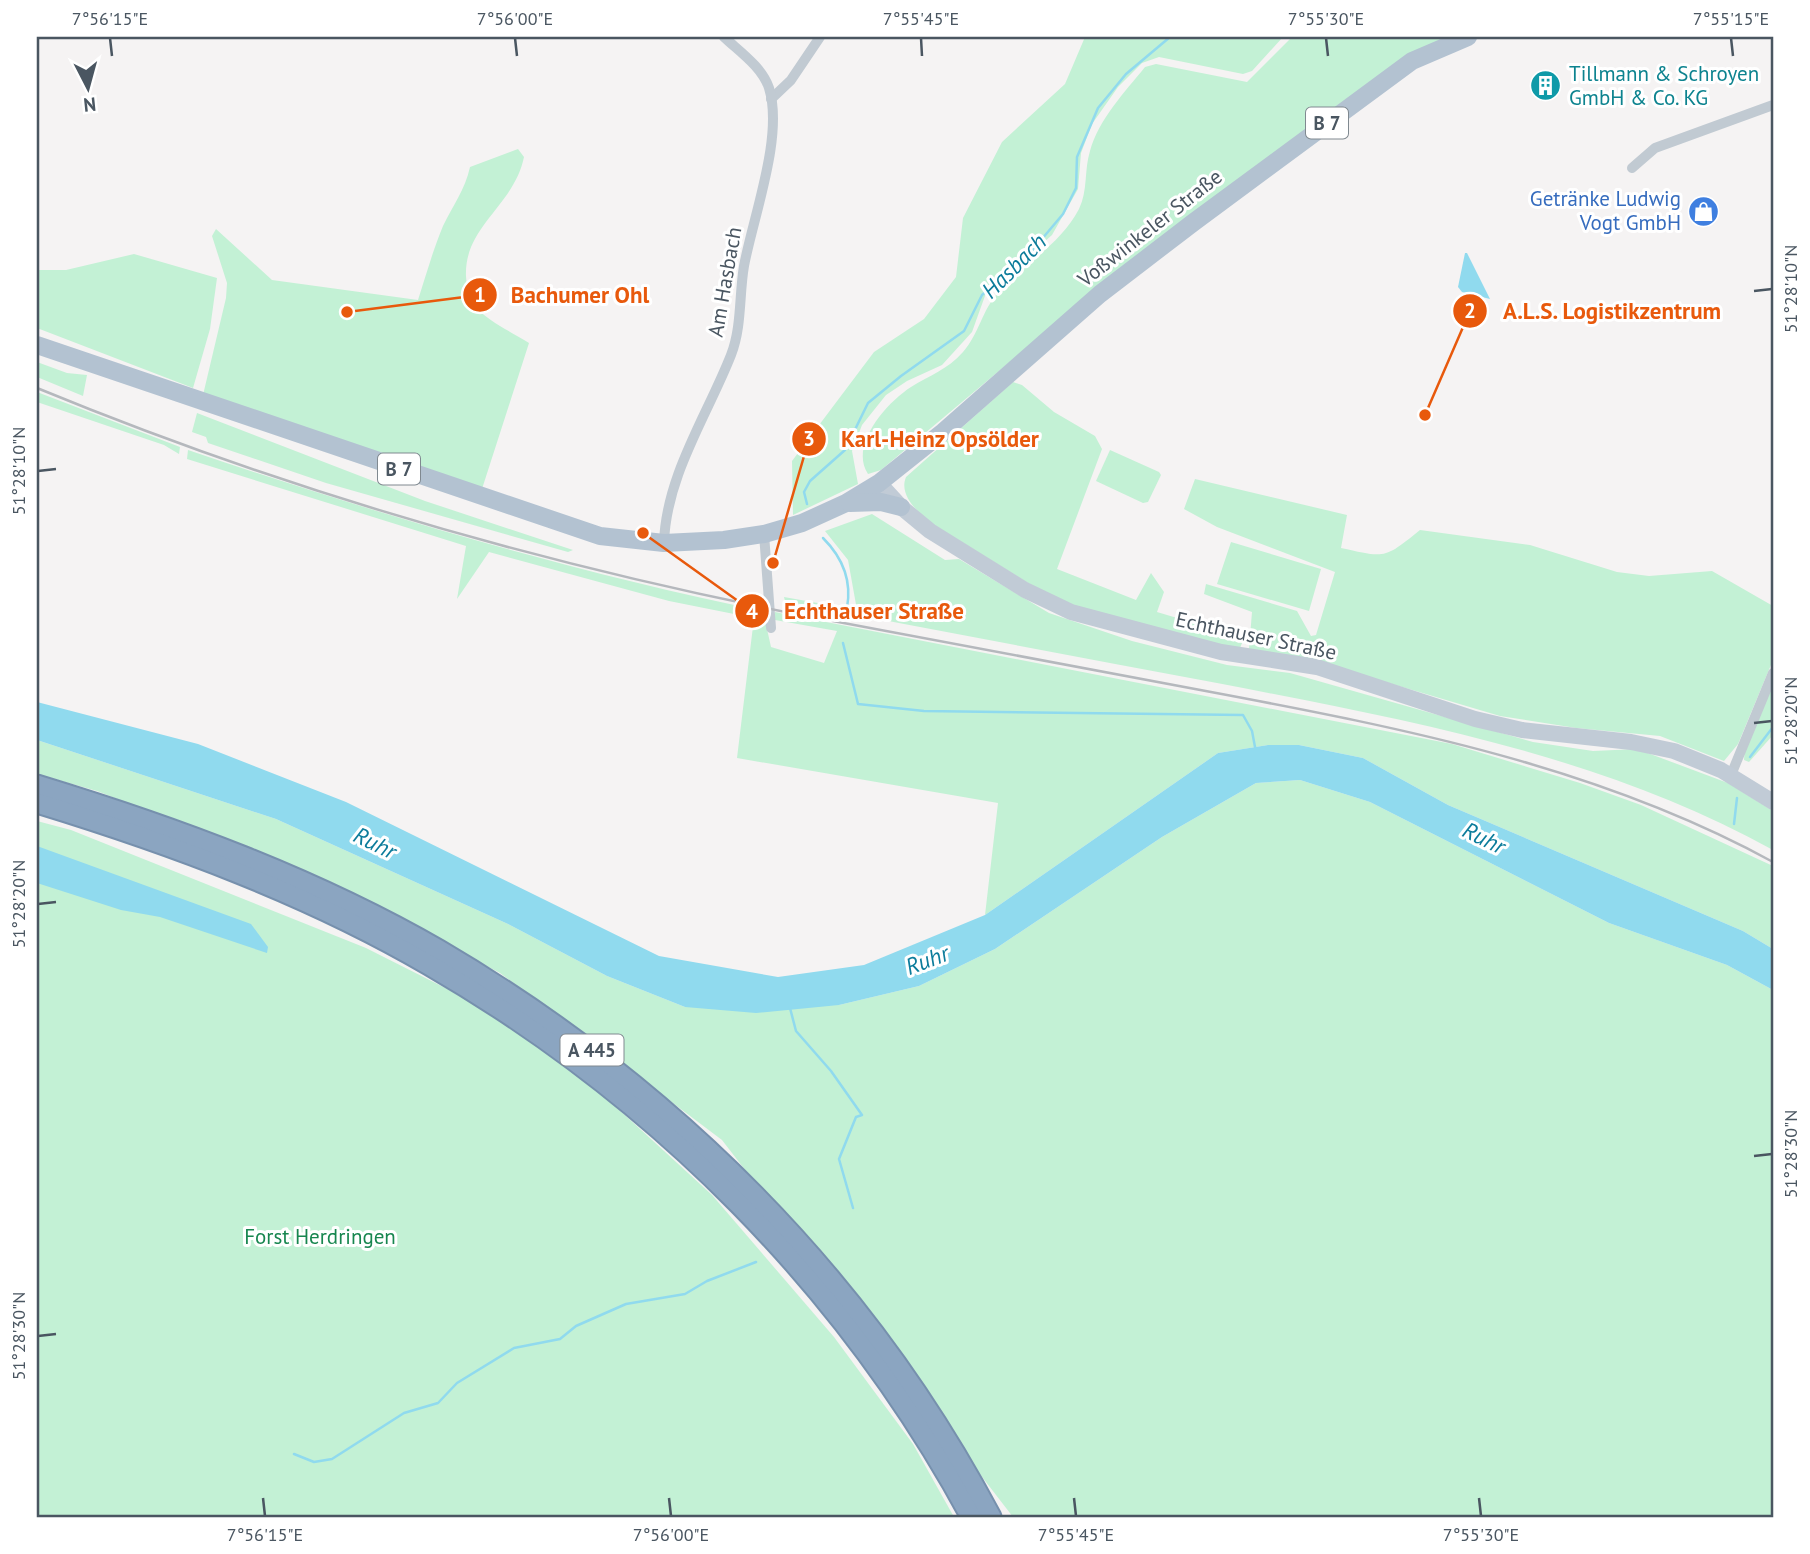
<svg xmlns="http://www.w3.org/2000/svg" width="1810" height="1554" font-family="'PT Sans',sans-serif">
<rect width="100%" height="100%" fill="#f5f3f3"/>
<!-- green -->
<g fill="#c3f1d5">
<polygon points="1085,37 1283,37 1252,71 1243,74 1159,57 1142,63 1118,87 1092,124 1081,153 1078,189 1052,235 986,293 972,332 942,365 907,381 886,395 862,425 852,451 858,484 793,515 792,461 874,352 924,319 956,277 963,218 1002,142 1065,84"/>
<path d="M1292 37H1449L1092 293 881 470 868 474C849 446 886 403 911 387 930 375 947 370 963 352 979 334 982 310 998 293 1024 264 1060 245 1079 209 1088 191 1084 170 1090 151 1099 119 1124 93 1145 67L1156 64 1247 82Z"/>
<path d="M518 149 524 157C514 206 464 226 466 276 467 288 467 296 475 306 487 321 512 332 529 343L481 492 203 395 226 298 227 283 212 236 216 229 272 280 418 300C426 275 433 250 443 226 453 205 465 190 470 167Z"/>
<polygon points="134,254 217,278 210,329 193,388 37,328 37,270 66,270"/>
<polygon points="37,362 67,373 87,375 83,396 37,377"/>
<path d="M1013 382 1022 385 1054 412 1095 436 1102 449 1057 569 1136 600 1151 573 1164 592 1157 612 1244 638 1240 648 1236 650 1059 602 926 520C915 508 899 494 906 477Z"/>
<polygon points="37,392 180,447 179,454 164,445 37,402"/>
<polygon points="197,413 425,501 573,550 568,552 326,483 208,443 206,437 192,432"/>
<path d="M188 450C377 514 568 571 763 611L771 647 824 663 837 631 775 620V612L1452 744 1580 783 1641 805 1773 866V949L1743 931 1448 805 1363 758 1299 745H1268L1218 753 985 915 998 803 737 758 754 618 669 601 489 552 457 599 466 546 187 459Z"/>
<polygon points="1110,450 1159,472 1161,475 1148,502 1143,503 1096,481"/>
<path d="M1195 479 1347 515 1341 548C1386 558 1384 559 1420 530L1530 545 1617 572 1649 576 1712 571 1773 606V660L1738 744 1724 761 1660 736 1576 728 1500 716 1308 659 1249 649 1252 612 1204 594 1206 584 1297 611 1311 636 1316 635 1335 572 1217 527 1184 509Z"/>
<path d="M872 514 945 560 959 559 1049 613 1132 641 1227 665 1290 673 1533 742 1593 751 1637 749 1728 783 1773 811V850C1602 755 1407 720 1217 683 1073 656 929 629 785 601L784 597 857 610 848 560 825 531Z"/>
<polygon points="1231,542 1321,569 1309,611 1217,584"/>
<polygon points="1773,679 1773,735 1749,762 1744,760 1745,747"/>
<polygon points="37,740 276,819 508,924 607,976 685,1007 839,1005 919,986 995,949 1162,837 1256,783 1300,780 1370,802 1609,923 1727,965 1773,990 1773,1517 1013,1517 722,1140 500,973 322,880 97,791 37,774"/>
<polygon points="37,821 71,830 366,948 481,1006 591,1084 712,1195 834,1337 913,1444 954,1517 37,1517"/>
</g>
<!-- water -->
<g fill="#90daee">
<polygon points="1465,253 1467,253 1490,299 1462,292 1458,287"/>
<polygon points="37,702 198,744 346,802 659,956 778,977 864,965 985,915 1218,753 1268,745 1299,745 1363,758 1448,805 1743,931 1773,949 1773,990 1727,965 1609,923 1370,802 1300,780 1256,783 1162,837 995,949 919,986 839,1005 756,1013 685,1007 607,976 508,924 276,819 37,740"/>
<polygon points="37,846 251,924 268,947 267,953 160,917 121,910 37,883"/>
</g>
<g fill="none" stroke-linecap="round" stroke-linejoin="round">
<!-- stream -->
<g stroke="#90daee" stroke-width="2.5">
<polyline points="807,504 804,492 810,481 845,450 868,403 901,376 964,331 982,295 1031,252 1063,214 1076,188 1077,157 1098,108 1126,74 1170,37"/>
<path d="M823 538C842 557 852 581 847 608"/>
<polyline points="843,643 858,704 924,711 1243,715 1252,731 1255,747"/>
<polyline points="1750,757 1773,727"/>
<polyline points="1734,824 1737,798"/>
<polyline points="790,1008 796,1031 831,1071 862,1115 856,1117 839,1159 853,1208"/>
<polyline points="294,1454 314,1462 332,1459 404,1413 438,1403 457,1383 514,1348 560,1339 576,1326 626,1304 685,1294 707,1281 756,1262"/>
</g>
<defs>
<g id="motorway">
<path d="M37 785C175 827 314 878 439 950 671 1086 865 1279 991 1517"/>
<path d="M37 803C171 844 307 894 429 965 657 1097 846 1286 971 1517"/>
</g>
</defs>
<!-- motorway casing -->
<use href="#motorway" stroke="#7690ad" stroke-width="23"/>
<!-- minor -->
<g stroke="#c1cad2" stroke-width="10">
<polyline points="771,99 791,80 820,37"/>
<polyline points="1632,168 1655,148 1773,105"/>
<polyline points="764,534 771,628"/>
<path d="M664 543C666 476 707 416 731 355 742 327 739 295 744 266 753 217 784 136 769 88 762 67 740 52 724 37"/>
<polyline points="1731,775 1773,673"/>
</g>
<!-- secondary -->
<polyline stroke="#c1cbd6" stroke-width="16" points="879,483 901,507 930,531 1025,590 1071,612 1221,652 1317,667 1475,719 1522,730 1631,742 1674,751 1721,770 1773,802"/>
<!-- primary -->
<g stroke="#b3c2d1" stroke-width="18">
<polyline points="37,345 600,536 664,543 724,540 764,534 802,523 846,503 879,483 943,432 1100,294 1194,222 1412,61 1468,37"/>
<polyline points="850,503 881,502 901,507"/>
</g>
<!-- motorway -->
<use href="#motorway" stroke="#8ba5c1" stroke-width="19"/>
<!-- rail -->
<path stroke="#b5b8bd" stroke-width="2.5" d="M37 388C282 489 541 564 801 615 938 641 1075 666 1211 692 1403 728 1600 767 1773 862"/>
</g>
<!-- ticks -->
<path fill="none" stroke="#4a5661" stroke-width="2.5" d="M110 38 112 56M515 38 517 56M921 38 922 56M1326 38 1328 56M1731 38 1733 56M1754 291 1772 289M38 471 56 469M1754 723 1772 721M38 904 56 902M1754 1156 1772 1154M38 1336 56 1334M263 1498 265 1516M669 1498 671 1516M1074 1498 1076 1516M1479 1498 1481 1516"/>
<!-- icons -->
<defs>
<symbol id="building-disc" viewBox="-11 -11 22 22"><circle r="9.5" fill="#0f9aa8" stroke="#fff"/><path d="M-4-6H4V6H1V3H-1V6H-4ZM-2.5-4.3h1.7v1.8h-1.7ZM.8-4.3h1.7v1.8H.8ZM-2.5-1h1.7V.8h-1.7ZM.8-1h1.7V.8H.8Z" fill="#fff"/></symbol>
<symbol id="shop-disc" viewBox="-11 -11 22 22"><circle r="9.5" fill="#3f7fe0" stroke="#fff"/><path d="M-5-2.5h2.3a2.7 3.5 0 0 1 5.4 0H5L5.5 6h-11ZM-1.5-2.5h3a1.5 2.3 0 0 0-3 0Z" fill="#fff"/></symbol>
</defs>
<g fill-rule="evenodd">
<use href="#building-disc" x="1528" y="68" width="35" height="35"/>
<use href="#shop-disc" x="1686" y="194" width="35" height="35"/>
</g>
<g text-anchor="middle" stroke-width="6" stroke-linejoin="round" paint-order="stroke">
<!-- shield labels -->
<g fill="#fff" stroke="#808990" stroke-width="2">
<rect x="1306" y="107.5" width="42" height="31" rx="5"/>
<rect x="378" y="453.5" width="42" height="31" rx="5"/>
<rect x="560.5" y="1034.5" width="63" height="31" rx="5"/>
</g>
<g font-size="19" font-weight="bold" fill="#4a5661">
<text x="1327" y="130">B 7</text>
<text x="399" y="476">B 7</text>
<text x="592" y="1057">A 445</text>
</g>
<!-- culture labels -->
<g font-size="21" fill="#0d838f" stroke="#fff" text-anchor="start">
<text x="1569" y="81">Tillmann &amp; Schroyen<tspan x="1569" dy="24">GmbH &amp; Co. KG</tspan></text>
</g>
<!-- shop labels -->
<g font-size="21" fill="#366cbe" stroke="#fff" text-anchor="end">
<text x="1681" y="206">Getränke Ludwig<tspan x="1681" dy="24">Vogt GmbH</tspan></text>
</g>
<!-- street labels -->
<g font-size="21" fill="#4a5661" stroke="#fff">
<text transform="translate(1150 228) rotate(-38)" y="7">Voßwinkeler Straße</text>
<text transform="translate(725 282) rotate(-80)" y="7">Am Hasbach</text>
<text transform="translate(1256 636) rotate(12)" y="7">Echthauser Straße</text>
</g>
<!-- park labels -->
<g font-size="21" fill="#17864f" stroke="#fff">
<text x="320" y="1244">Forst Herdringen</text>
</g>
<!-- water labels -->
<g font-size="23" font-style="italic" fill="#0c7c9b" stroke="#fff">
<text transform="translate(1014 266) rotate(-45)" y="8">Hasbach</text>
<text transform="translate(1484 838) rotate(26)" y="8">Ruhr</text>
<text transform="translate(375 843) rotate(26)" y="8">Ruhr</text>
<text transform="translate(927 960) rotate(-21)" y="8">Ruhr</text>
</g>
</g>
<!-- callouts -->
<path fill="none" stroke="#e8590c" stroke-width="2.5" d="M347 312L480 295M1425 415L1470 311M773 563L809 439M643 533L752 611"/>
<g fill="#e8590c" stroke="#fff" stroke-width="2.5">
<circle cx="347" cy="312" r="7"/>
<circle cx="1425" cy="415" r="7"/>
<circle cx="773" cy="563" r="7"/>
<circle cx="643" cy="533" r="7"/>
<circle cx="480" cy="295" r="18"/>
<circle cx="1470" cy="311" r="18"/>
<circle cx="809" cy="439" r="18"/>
<circle cx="752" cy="611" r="18"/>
</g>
<g font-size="21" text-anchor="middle" font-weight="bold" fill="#fff">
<text x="480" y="302">1</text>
<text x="1470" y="318">2</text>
<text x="809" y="446">3</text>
<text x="752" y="619">4</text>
</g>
<g font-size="23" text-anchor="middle" font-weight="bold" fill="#e8590c" stroke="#fff" stroke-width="6" stroke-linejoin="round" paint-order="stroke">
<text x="580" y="303">Bachumer Ohl</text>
<text x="1612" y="319">A.L.S. Logistikzentrum</text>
<text x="940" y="447">Karl-Heinz Opsölder</text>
<text x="874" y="619">Echthauser Straße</text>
</g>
<!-- border -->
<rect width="1810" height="1554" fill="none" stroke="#ffffff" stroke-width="77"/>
<!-- north arrow -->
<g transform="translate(88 88) rotate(174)" stroke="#ffffff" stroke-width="5" paint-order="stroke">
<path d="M0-5L12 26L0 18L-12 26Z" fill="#4a5661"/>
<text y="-10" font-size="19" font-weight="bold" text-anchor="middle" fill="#4a5661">N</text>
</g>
<rect x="38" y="38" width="1734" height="1478" fill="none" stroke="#4a5661" stroke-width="2.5"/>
<g font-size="18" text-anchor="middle" fill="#4a5661">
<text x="110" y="25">7°56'15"E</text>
<text x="515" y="25">7°56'00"E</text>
<text x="921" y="25">7°55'45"E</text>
<text x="1326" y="25">7°55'30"E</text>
<text x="1731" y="25">7°55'15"E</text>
<text transform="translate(1791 289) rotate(-90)" y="6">51°28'10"N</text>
<text transform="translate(19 471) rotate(-90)" y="6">51°28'10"N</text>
<text transform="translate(1791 721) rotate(-90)" y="6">51°28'20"N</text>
<text transform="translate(19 904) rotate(-90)" y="6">51°28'20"N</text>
<text transform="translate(1791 1154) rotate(-90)" y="6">51°28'30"N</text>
<text transform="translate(19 1336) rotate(-90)" y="6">51°28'30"N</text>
<text x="265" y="1541">7°56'15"E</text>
<text x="671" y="1541">7°56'00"E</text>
<text x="1076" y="1541">7°55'45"E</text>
<text x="1481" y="1541">7°55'30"E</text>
</g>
</svg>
